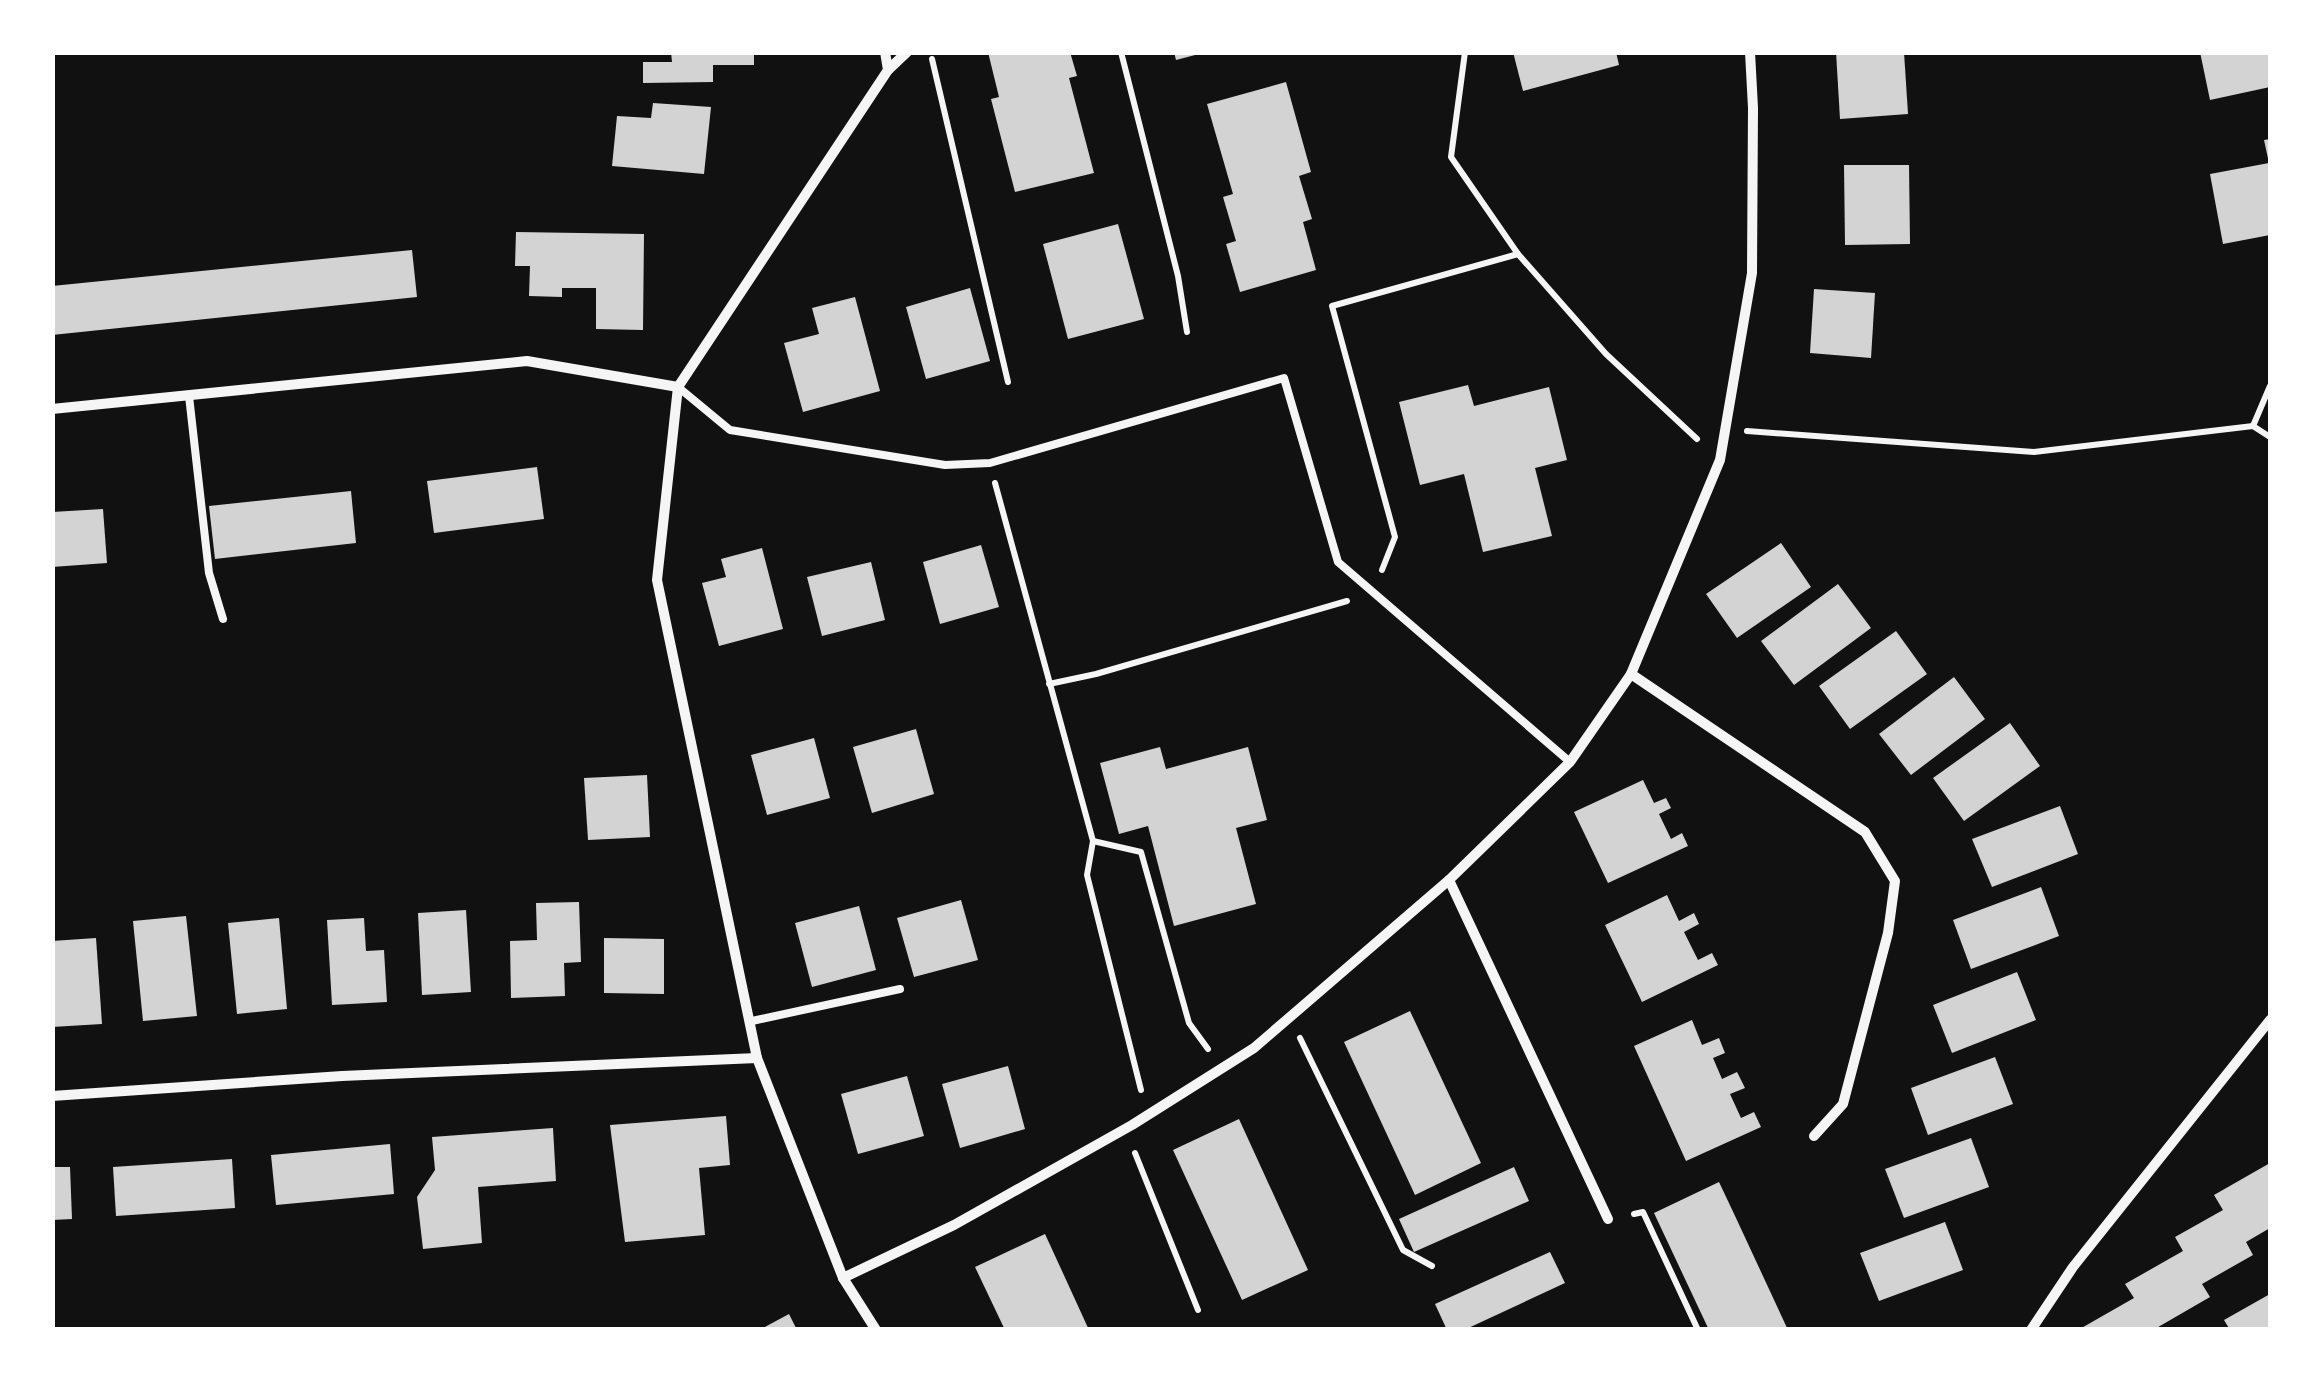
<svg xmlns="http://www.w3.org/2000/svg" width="2323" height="1382" font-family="'Source Sans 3',sans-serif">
<rect width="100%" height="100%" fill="#111"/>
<!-- building -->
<g fill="#d3d3d3">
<polygon points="671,52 754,52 754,65 713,65 713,82 643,83 643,62 672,62"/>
<polygon points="988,52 1070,52 1077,76 1069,78 1094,173 1015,192 991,99 999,97"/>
<polygon points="1174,52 1199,52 1199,54 1176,60"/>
<polygon points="1513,52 1616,52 1619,65 1523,91"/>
<polygon points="1836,52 1904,52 1908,114 1840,119"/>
<polygon points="2200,52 2270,52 2270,87 2210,100"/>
<polygon points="1286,82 1311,172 1299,176 1312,219 1303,222 1316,270 1240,292 1226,244 1236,241 1223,197 1233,194 1207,104"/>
<polygon points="653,103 711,107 704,174 612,166 617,116 651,118"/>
<polygon points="2270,139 2270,235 2223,244 2210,174 2269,163 2264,140"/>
<polygon points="1844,165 1909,165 1910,244 1845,245"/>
<polygon points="1118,224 1144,319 1068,339 1043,244"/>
<polygon points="516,232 644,234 643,330 596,329 596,288 562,288 562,297 529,296 530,266 515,266"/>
<polygon points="412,250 417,297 52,335 52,286"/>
<polygon points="970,288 990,361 926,379 906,307"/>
<polygon points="1814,289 1875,293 1871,358 1810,353"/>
<polygon points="855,297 880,391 803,412 784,343 819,334 812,308"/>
<polygon points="1468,385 1474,406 1549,387 1567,460 1535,468 1552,536 1483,552 1464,474 1420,485 1399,402"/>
<polygon points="537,467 544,519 434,533 427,481"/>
<polygon points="351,491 356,543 215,559 209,506"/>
<polygon points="103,509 107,563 52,567 52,512"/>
<polygon points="1781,543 1811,587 1737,638 1706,594"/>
<polygon points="981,545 999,607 940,624 923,562"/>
<polygon points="762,548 783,629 719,646 702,583 726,577 721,559"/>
<polygon points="871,562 885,620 822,636 807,577"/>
<polygon points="1838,584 1871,628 1794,685 1761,641"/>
<polygon points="1896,631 1927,674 1850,729 1819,686"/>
<polygon points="1954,677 1985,719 1911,775 1879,734"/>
<polygon points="2010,723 2040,766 1964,821 1933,778"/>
<polygon points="916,729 934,794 872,813 853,747"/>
<polygon points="814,738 830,798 767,815 751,755"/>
<polygon points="1160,747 1166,769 1248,747 1267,820 1236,828 1256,904 1174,926 1148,826 1119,834 1100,763"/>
<polygon points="647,775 650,837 588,840 584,778"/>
<polygon points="1643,780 1654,803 1666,798 1671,808 1659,814 1671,839 1682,833 1688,846 1608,883 1574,812"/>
<polygon points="2060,806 2078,854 1992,887 1972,839"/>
<polygon points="2041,887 2059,936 1971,969 1953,920"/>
<polygon points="1667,895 1679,921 1694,913 1699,924 1684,932 1698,960 1712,953 1718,965 1642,1002 1605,925"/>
<polygon points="961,900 978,960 914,977 897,918"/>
<polygon points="579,902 581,962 564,963 565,996 511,998 510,941 537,940 536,903"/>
<polygon points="859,906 876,970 812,987 795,923"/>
<polygon points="466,910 471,992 422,995 418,913"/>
<polygon points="186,916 197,1016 143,1021 133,921"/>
<polygon points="279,918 287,1009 237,1014 228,923"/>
<polygon points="364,918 366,951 384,950 387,1002 332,1005 327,920"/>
<polygon points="96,938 102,1024 52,1027 52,941"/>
<polygon points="604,938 664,939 664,994 604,993"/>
<polygon points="2017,972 2036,1020 1952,1053 1933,1005"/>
<polygon points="1410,1011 1481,1163 1415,1195 1344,1042"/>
<polygon points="1692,1020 1702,1045 1719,1038 1725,1053 1713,1058 1722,1079 1737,1072 1745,1088 1730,1094 1741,1118 1754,1112 1761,1127 1686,1161 1634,1046"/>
<polygon points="1995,1057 2013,1104 1928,1135 1911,1088"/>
<polygon points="1008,1066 1025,1129 960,1148 942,1084"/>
<polygon points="907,1076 924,1136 858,1154 841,1094"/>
<polygon points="726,1116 730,1165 699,1168 705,1235 625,1242 610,1125"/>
<polygon points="1239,1119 1308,1270 1242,1300 1173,1150"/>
<polygon points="553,1128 556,1181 478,1187 482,1243 423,1249 417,1197 435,1170 432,1137"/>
<polygon points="1971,1138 1989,1187 1904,1218 1885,1169"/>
<polygon points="390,1144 394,1194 276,1205 271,1155"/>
<polygon points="232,1159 235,1208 116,1216 113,1167"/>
<polygon points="2270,1163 2270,1228 2246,1242 2253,1255 2202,1284 2210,1297 2153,1330 2078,1330 2134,1298 2125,1284 2183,1251 2175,1237 2223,1210 2214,1195"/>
<polygon points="52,1167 70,1167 72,1219 52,1220"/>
<polygon points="1514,1167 1529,1201 1414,1252 1399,1219"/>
<polygon points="1719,1182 1736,1218 1788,1330 1709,1330 1654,1213"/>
<polygon points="1945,1222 1963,1270 1879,1301 1860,1253"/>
<polygon points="1045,1234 1062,1271 1089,1330 1005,1330 975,1267"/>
<polygon points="1550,1252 1565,1283 1464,1330 1447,1330 1435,1304"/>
<polygon points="2270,1294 2270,1330 2230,1330 2224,1320"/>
<polygon points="789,1314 797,1330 759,1330"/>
</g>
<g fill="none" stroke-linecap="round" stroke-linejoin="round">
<!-- path -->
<g stroke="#f5f5f5" stroke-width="6">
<polyline points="1121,52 1178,276 1187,332"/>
<polyline points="1465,52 1451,157 1518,254 1606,354 1697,439"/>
<polyline points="932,59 1008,382"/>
<polyline points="2253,426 2270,386"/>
<polyline points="1747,431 2034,452 2253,426 2270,437"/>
<polyline points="995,483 1093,841 1087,875 1141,1090"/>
<polyline points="1382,570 1395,537 1332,306 1518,254"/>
<polyline points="1049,684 1096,674 1347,601"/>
<polyline points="1093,841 1141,852 1189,1023 1208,1049"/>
<polyline points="1300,1038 1403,1250 1432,1266"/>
<polyline points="1135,1153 1198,1310"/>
<polyline points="1634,1214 1643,1212 1698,1330"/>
</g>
<!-- service -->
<g stroke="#f5f5f5" stroke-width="8">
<polyline points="678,387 730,430 945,465 990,463 1284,378 1338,562 1570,762"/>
<polyline points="189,396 209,573 223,619"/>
<polyline points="752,1021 900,989"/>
</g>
<!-- minor -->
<g stroke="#f5f5f5" stroke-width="10">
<polyline points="888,70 907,52"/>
<polyline points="52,409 527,361 678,387"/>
<polyline points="1631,674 1865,832 1895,881 1888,933 1843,1104 1814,1136"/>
<polyline points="1449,880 1608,1219"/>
<polyline points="52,1096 342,1076 757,1058"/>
<polyline points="843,1278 954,1225 1132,1125 1254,1048 1449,880 1570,762 1631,674 1720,460 1752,273 1753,108 1750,52"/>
<polyline points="876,1330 843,1278 757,1058 657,580 678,387 888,70 885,52"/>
<polyline points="2031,1330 2073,1267 2270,1020"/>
</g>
</g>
<!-- border -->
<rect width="2323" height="1382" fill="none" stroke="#ffffff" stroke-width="110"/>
</svg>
